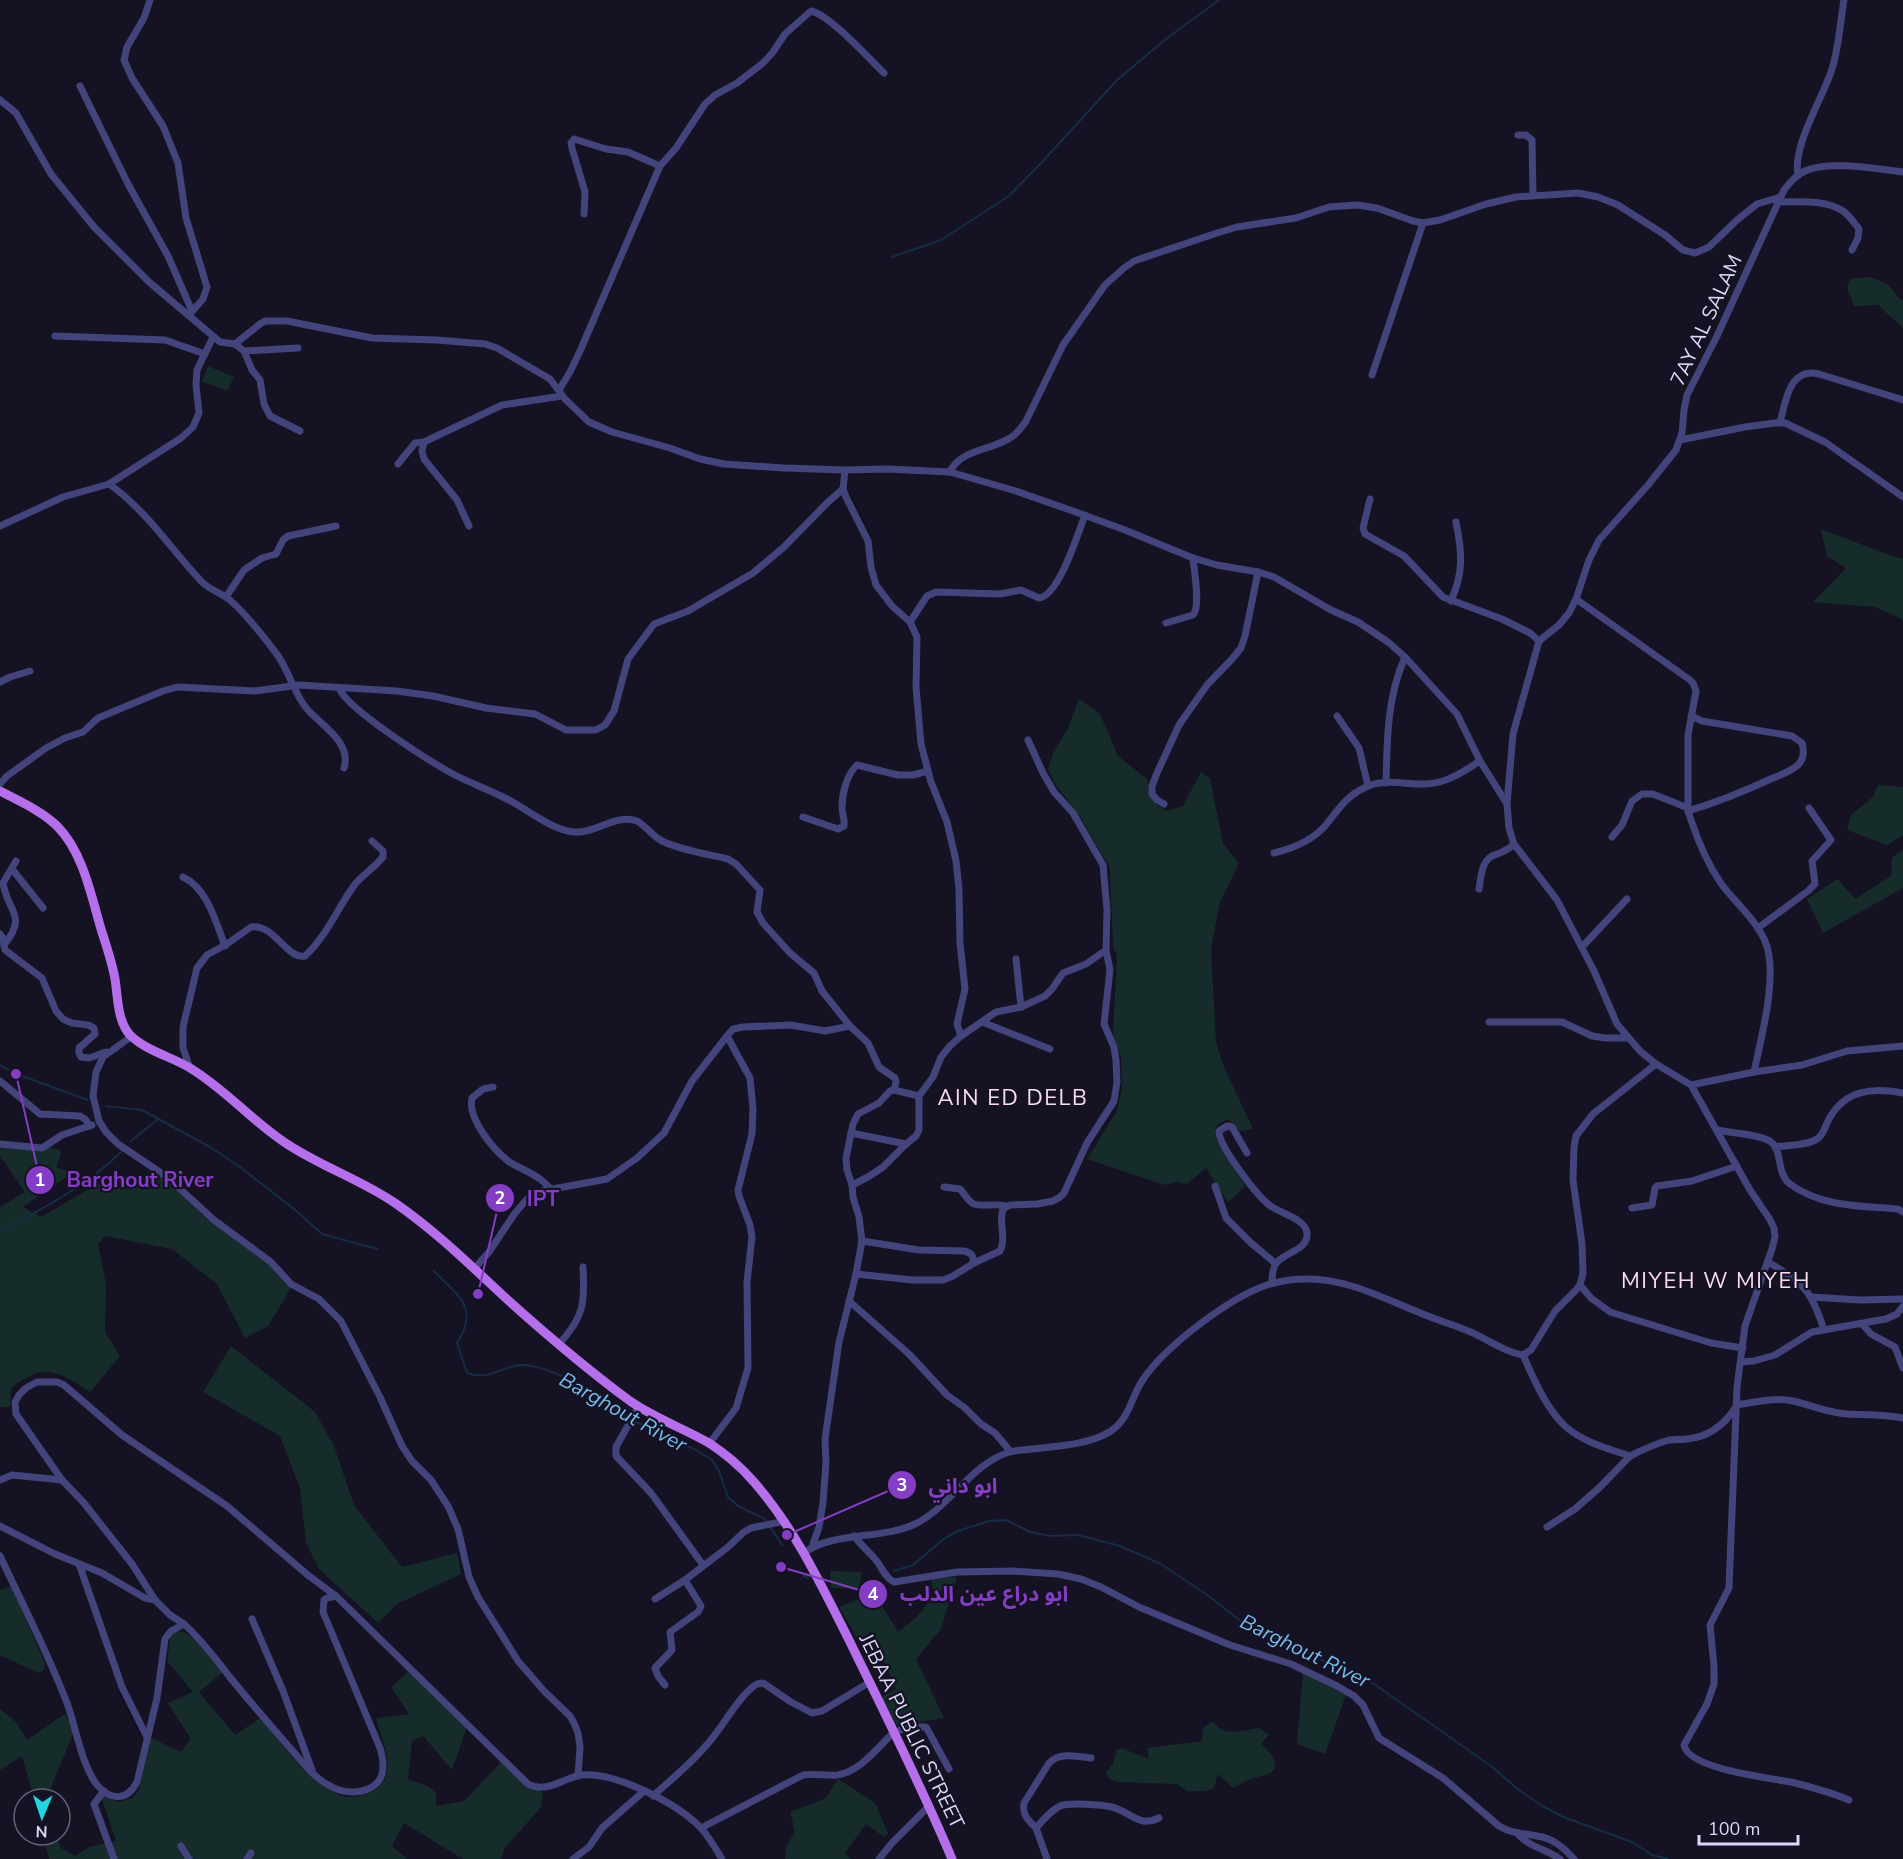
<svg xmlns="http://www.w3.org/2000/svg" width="1903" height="1859" font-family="'Nunito Sans','Noto Sans Arabic',sans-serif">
<rect width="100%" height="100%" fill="#141223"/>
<!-- green -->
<g fill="#162c2a">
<polygon points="1870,277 1888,284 1900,299 1903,300 1903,328 1878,305 1854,306 1847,288 1850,279"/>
<polygon points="208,366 234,377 227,391 202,381"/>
<polygon points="1821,529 1884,553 1903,559 1903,623 1902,619 1875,607 1813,602 1846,568 1827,556"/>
<path d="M1079 699 1100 714 1118 756 1148 780C1148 797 1152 803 1167 811L1183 806 1201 772 1210 779 1223 844 1239 863 1219 905 1211 950 1216 1042 1224 1067 1253 1129 1239 1131 1228 1119 1218 1124 1215 1130 1216 1138 1245 1186 1228 1202 1206 1168 1187 1184 1176 1182 1164 1185 1087 1159 1117 1111 1122 1088 1121 1057 1113 1034 1117 955 1113 947 1110 868 1081 818 1055 784 1048 769 1053 754 1068 728Z"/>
<polygon points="1878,785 1903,787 1903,835 1887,845 1847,830 1851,815 1873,797"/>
<polygon points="1903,850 1903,888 1823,933 1807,899 1838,879 1855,899 1891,876 1892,858"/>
<path d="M0 1146 47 1148 50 1147 60 1150 61 1155 56 1167 72 1173 23 1207 41 1217 106 1179 160 1174 206 1218 249 1247 273 1266 291 1288 268 1326 245 1338 217 1284 172 1249 105 1236 98 1244 106 1284 105 1332 120 1356 90 1392C59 1372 44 1361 11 1388L10 1407H0V1207L25 1192 0 1156Z"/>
<polygon points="231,1346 315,1412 334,1446 354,1505 402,1567 457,1553 461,1574 397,1604 378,1623 319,1569 306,1543 300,1488 280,1436 203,1392"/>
<polygon points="830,1571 861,1572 860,1589 831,1588"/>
<polygon points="957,1577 941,1629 916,1659 944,1718 897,1726 882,1697 896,1689 871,1632 858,1640 839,1607 874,1593 898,1632 917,1617 934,1595 931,1579"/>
<polygon points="12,1586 45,1664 43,1671 38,1673 0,1655 0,1590"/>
<path d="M176 1631C196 1632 211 1658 223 1672L199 1692 235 1735 260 1718C277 1737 293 1760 312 1778 318 1784 330 1791 339 1795 356 1801 385 1792 387 1772 390 1755 380 1735 376 1718L409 1714 391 1687 409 1671 467 1727 452 1770 423 1736 412 1741 408 1779 429 1787 436 1793V1806L464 1801 501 1762C514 1775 525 1787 543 1792L541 1807 505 1848 501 1859H463L404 1823 392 1846 407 1859H49L43 1835H55L61 1848 75 1856 89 1847 116 1841 102 1799 105 1796 118 1802 133 1798 139 1790 151 1738 181 1752 191 1739 168 1703 193 1692 167 1661 171 1634Z"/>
<polygon points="1303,1673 1346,1695 1325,1754 1297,1744"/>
<polygon points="0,1709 16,1722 27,1740 65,1714 74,1732 46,1799 34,1799 22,1756 0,1770"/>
<path d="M1213 1721C1223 1738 1242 1730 1259 1728L1269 1735 1261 1743 1274 1758 1275 1769 1269 1774 1250 1779 1233 1788 1218 1774 1214 1788 1205 1791H1187L1177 1784 1119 1782C1111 1781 1109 1779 1106 1772L1113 1764 1117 1749H1124L1149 1759 1147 1748 1202 1741 1203 1728Z"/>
<polygon points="838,1779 875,1803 888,1833 884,1837 866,1824 845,1853 851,1859 785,1859 786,1847 795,1832 790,1812 826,1798"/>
</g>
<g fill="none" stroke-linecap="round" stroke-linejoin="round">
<!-- stream -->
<g stroke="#172c46" stroke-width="2">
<polyline points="892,257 941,240 1009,196 1044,160 1117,80 1166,39 1219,0"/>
<polyline points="0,1065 16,1074 88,1100"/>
<polyline points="106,1106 142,1110 210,1147 240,1167 294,1209 322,1234 377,1249"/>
<polyline points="131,1141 158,1119"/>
<path d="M0 1232C43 1208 87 1186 122 1151"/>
<path d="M434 1271C458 1296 480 1307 457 1343L467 1373C491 1382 504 1363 526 1365 566 1370 595 1399 629 1418"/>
<polyline points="634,1421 696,1450 712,1460 719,1471 728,1497 738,1506 765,1519 782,1545"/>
<polyline points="894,1571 913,1565 945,1538 958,1531 989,1521 1006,1520 1030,1532 1050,1536 1078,1535 1120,1546 1161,1564 1206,1594 1246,1625 1374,1684 1491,1766 1520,1791 1541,1805 1563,1817 1632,1842 1652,1855 1668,1859"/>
<polyline points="803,1576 808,1578"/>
</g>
<!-- minor -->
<g stroke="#43447b" stroke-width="7">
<polyline points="150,0 144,18 127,47 124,60 132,78 163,126 178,163 186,218 207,287 203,299 189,315"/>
<polyline points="80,86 128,184 168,256 192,311"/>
<polyline points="0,100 16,113 51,174 94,227 149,282 220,342 235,344 260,324 265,321 287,321 372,338 437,340 485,344 497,348 550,379 565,399 589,422 612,432 670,448 700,459 724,464 784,468 845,470 887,469 950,472 1016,491 1070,510 1125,530 1193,558 1217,565 1258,572 1274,577 1331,610 1358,622 1388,642 1405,657 1457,714 1480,761 1507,804"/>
<polyline points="1518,135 1526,135 1532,140 1533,195"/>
<path d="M1798 175C1792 146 1823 98 1832 69 1839 47 1840 23 1844 0"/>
<path d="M1777 202C1799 202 1824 199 1843 211 1849 215 1854 223 1859 229L1858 238 1852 250"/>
<polyline points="584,214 585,192 572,148 571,143 574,139 606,149 628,152 660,166"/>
<polyline points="55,336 165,340 205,354"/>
<polyline points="235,344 244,351 252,370 260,380 264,404 270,416 300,431"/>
<polyline points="244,351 298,348"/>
<polyline points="1372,375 1423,223"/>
<path d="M559 390 570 372 580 351 660 166 676 148 705 104 715 95 737 83 763 63 773 52 785 34 811 11C830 15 869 59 884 73"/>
<path d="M1780 422C1786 401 1789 367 1819 374L1903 400"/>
<polyline points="1680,440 1745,427 1775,423 1785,423 1825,442 1903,497"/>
<polyline points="398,464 415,443 424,442"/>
<polyline points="845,470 843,489 846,497 868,541 871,567 876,585 892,606 910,622 917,637 916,687 921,744 931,782 947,822 956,861 959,889 960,943 965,989 957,1024 961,1036"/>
<path d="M950 472C959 450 992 450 1010 438 1017 434 1022 427 1026 421L1063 345 1105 285 1124 268 1134 261 1217 233 1237 227 1296 218 1329 207 1357 205 1377 208 1413 221 1423 223 1440 220 1486 204 1516 197 1578 193 1598 197 1618 205 1665 235 1683 250 1695 253 1709 247 1737 220 1757 204 1780 197"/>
<path d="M109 484C146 510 170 548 201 581 209 590 222 593 231 601 247 615 263 636 276 653 289 670 294 694 307 709 321 725 352 742 344 768"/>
<polyline points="1370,499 1363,528 1365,534 1404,556 1443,597 1502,619 1530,633 1539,641"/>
<polyline points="0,526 63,497 109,484 181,438 193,427 199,413 196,385 197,370 213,337"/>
<polyline points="469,526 457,500 424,459 422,451 424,442 502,405 562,396"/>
<polyline points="226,597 244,570 262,558 276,554 283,540 288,536 336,526"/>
<path d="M1576 599 1690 680 1693 683 1696 691 1688 735V811L1691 820C1698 841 1708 864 1720 882 1734 902 1755 918 1765 941 1779 974 1761 1038 1754 1072"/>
<path d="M1451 601C1464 572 1462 552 1456 522"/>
<path d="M910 622 927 596 936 592 1000 594 1021 590 1039 598C1059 596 1078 533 1085 515"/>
<path d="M1166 623 1193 615C1201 606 1194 571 1193 558"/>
<polyline points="0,682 10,677 30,671"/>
<path d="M339 688C347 709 428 760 451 773 468 782 487 789 505 798 526 808 551 830 574 832 595 834 616 813 637 821 646 826 652 836 662 841 680 850 707 854 728 859L736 864 760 890 757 912 763 923 790 953 814 973 822 991 850 1026 868 1043 879 1067 895 1078 896 1082 894 1090"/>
<polyline points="1337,716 1359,748 1368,786"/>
<polyline points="1028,740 1043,773 1054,792 1073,813 1103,865 1107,910 1106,950"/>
<path d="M1386 783C1387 740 1387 697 1405 657"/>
<polyline points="0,784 7,776 46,748 65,738 83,732 98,718 163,691 177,687 255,691 299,685 397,691 433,696 486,708 535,714 566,730 596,730 605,725 614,711 628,659 654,624 688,611 753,573 784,547 828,502 843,489"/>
<polyline points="1164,804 1157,800 1152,794 1152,786 1157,773 1179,725 1207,685 1232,659 1241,648 1245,636 1258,572"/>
<path d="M1688 811C1718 802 1745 791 1773 778 1781 775 1791 771 1798 765 1804 759 1804 750 1802 743L1792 736 1702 721 1691 716"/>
<path d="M803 817 838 829 844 826C845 819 842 814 842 807 842 793 847 774 857 765L898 775H913L928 771"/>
<polyline points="1612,837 1622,825 1632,801 1642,794 1653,794 1688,808"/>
<path d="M1274 853C1295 848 1316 839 1329 821 1340 807 1348 795 1366 787 1384 778 1406 785 1426 784 1447 783 1463 772 1480 761"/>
<polyline points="12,869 43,908"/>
<path d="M183 877C207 888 216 922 225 946"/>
<path d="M1479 889C1481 878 1481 862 1492 856 1501 852 1506 852 1514 844"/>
<polyline points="1758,928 1808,891 1815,884 1812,861 1831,840 1809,808"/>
<polyline points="0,934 3,938 5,950 42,978 56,1011 63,1019 72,1023 88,1025 94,1028 95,1034 79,1048 79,1053 81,1057 89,1058 106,1052"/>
<path d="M4 945C28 915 8 913 3 883L16 861"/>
<polyline points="1582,947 1627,899"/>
<polyline points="1016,959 1021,1007"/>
<polyline points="982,1022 1050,1049"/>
<polyline points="1489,1022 1562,1022 1592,1036 1605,1038 1627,1038"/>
<polyline points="132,1036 103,1057 96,1072 93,1096 99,1121 106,1132 118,1144 167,1177 214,1220 271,1262 291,1284 319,1299 341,1321 380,1397 402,1446 412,1461 431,1480 448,1506 458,1529 469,1577 478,1597 518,1661 544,1691 570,1716 574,1723 578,1733 580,1747 578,1776"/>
<path d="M190 1068 183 1048V1027L197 968 207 955 227 944 251 927C274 923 287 960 305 956 328 935 338 906 356 883 364 874 375 867 383 857V851L372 841"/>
<polyline points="0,1081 40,1114 80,1116 85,1119 90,1126"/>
<polyline points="1691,1085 1754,1072 1802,1065 1847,1051 1903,1046"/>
<path d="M493 1087 483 1089 472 1098C467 1118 493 1149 508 1161 517 1167 528 1171 537 1177 542 1180 547 1185 551 1189"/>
<path d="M1717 1130C1730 1133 1761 1134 1771 1142 1783 1151 1776 1173 1790 1184 1821 1207 1861 1206 1898 1209L1903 1212"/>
<polyline points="851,1133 906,1144"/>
<polyline points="0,1144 42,1148 62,1135 92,1125"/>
<path d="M1775 1147C1787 1145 1806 1146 1817 1139 1824 1135 1825 1126 1829 1119 1845 1090 1872 1087 1903 1093"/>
<path d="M1247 1153 1232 1127 1227 1126 1219 1131C1218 1145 1256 1194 1268 1204 1277 1213 1307 1218 1307 1234 1308 1251 1281 1253 1275 1265 1272 1271 1272 1277 1272 1283"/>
<path d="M852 1185 868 1177 883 1167 906 1144 916 1136 919 1130V1096L933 1077 941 1057 950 1046 961 1036 996 1012 1021 1007 1045 996 1052 989 1063 973 1086 964 1106 950 1110 970 1104 1024 1114 1047 1116 1060 1117 1082 1114 1101 1087 1143 1064 1193 1060 1197 1053 1201 1037 1204 1010 1205 1003 1209C998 1223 1007 1237 1000 1251L974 1263 953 1276 943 1280H912L856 1274"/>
<polyline points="1215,1186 1226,1218 1250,1242 1275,1263"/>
<path d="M944 1187 960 1189C964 1193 968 1202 974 1204 983 1207 995 1203 1006 1206"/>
<polyline points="1632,1208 1652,1205 1655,1188 1657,1186 1692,1181 1737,1166"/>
<path d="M862 1241 919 1250 964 1251C972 1253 973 1255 974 1263"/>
<path d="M1768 1262C1804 1284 1811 1289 1824 1330"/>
<polyline points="474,1269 489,1252 515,1213 529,1197 542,1191 607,1179 637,1158 664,1133 692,1081 727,1036"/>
<polyline points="1580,1285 1591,1298 1610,1312 1711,1343 1743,1348"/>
<polyline points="1811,1297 1860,1300 1903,1299"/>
<polyline points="849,1301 909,1354 947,1395 965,1408 981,1424 995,1433 1010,1451"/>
<polyline points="1862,1324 1871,1334 1895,1347 1903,1368"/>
<path d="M559 1344C584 1317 585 1303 583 1267"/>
<path d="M1523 1355C1534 1379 1546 1409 1566 1427 1583 1442 1609 1449 1630 1456 1642 1450 1655 1444 1669 1440 1675 1439 1681 1440 1687 1439 1709 1437 1725 1424 1736 1407"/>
<polyline points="1741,1362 1754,1361 1775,1355 1812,1332 1886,1319 1897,1314 1903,1306"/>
<path d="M1737 1405C1755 1402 1776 1397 1793 1401 1811 1405 1828 1413 1847 1414 1866 1415 1884 1414 1903 1418"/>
<polyline points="639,1406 616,1447 616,1456 651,1493 703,1565"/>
<polyline points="709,1444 736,1408 748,1368 747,1282 752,1237 750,1225 739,1196 738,1190 752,1134 753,1109 750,1078 727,1036 733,1029 743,1027 791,1025 825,1031 850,1026"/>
<polyline points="0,1480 12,1475 62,1480"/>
<polyline points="0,1526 55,1554 102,1573 145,1598 155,1600"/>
<polyline points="1547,1527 1575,1509 1600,1487 1630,1456"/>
<path d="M854 1536C861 1545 868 1551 875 1559 882 1567 885 1578 894 1582L957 1572 1014 1571 1058 1574 1081 1579 1101 1587 1139 1607 1230 1645 1291 1664 1337 1686 1354 1696 1363 1705 1379 1738 1443 1778 1499 1826C1512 1834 1523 1833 1537 1836 1553 1838 1564 1848 1574 1859"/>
<polyline points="812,1547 819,1527 823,1503 826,1462 825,1439 839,1342 856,1274 862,1241 859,1217 853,1197 852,1185 847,1170 846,1158 853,1124 858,1114 879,1103 890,1091 894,1090 919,1096"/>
<path d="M804 1553C831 1532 882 1539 913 1525 949 1509 971 1463 1010 1452 1017 1450 1025 1450 1032 1449 1058 1446 1089 1445 1111 1431 1129 1419 1131 1398 1142 1381 1164 1347 1231 1296 1270 1284 1281 1281 1295 1279 1306 1279 1345 1278 1383 1298 1418 1312 1436 1320 1455 1325 1473 1333 1490 1341 1505 1352 1523 1355L1531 1350 1555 1311 1576 1290 1580 1285 1583 1273 1582 1244 1573 1180 1574 1147 1576 1136 1593 1114 1656 1064"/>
<path d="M0 1556C23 1605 48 1653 67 1703 76 1727 81 1764 97 1785 111 1801 127 1801 137 1782L157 1698 165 1639 171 1631 184 1624C201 1639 215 1658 229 1676 249 1701 270 1725 291 1749 303 1763 314 1778 330 1786 344 1794 365 1795 377 1783 386 1774 383 1758 380 1748L323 1612 324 1600 327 1598 336 1596 528 1784C547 1794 563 1778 581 1775 615 1771 678 1804 701 1828 709 1837 716 1849 722 1859"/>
<polyline points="79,1564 122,1687 147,1737"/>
<polyline points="655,1599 685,1580 728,1547 744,1532 751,1528 785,1521"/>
<polyline points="252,1619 283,1691 312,1770"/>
<polyline points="184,1624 170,1615 155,1600 132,1564 84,1503 62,1480 16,1414 15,1402 19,1395 26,1388 37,1382 57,1382 64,1385 122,1435 227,1506 309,1576 336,1596"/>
<polyline points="665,1685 658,1676 655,1668 672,1650 670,1632 698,1612 701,1606 685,1580"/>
<polyline points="894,1733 907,1727 926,1727 949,1769"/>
<polyline points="104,1791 94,1804 114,1859"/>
<path d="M653 1796C673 1778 693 1762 710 1741 723 1726 741 1693 757 1684L763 1683 791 1702 812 1713 822 1711 870 1682"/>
<path d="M1849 1800C1830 1792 1811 1787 1791 1782 1770 1778 1688 1769 1684 1745L1707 1704 1714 1684V1666L1710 1625 1729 1588 1737 1387 1745 1326 1772 1249 1775 1237 1774 1228 1769 1218 1750 1190 1691 1085 1656 1064 1640 1051 1617 1024 1594 971 1557 900 1514 844 1509 828 1507 804 1513 734 1539 641 1559 625 1569 613 1576 599 1589 560 1599 540 1648 485 1676 450 1682 433 1684 410 1687 395 1717 336 1784 190C1790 182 1796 175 1805 171 1827 160 1878 169 1903 172"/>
<path d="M701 1828 803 1775C814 1773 825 1776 837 1775 860 1772 878 1747 894 1732"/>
<path d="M1036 1828C1028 1820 1022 1815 1024 1803L1049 1763C1059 1752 1076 1756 1091 1758"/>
<path d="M1518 1834C1529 1847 1546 1849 1560 1859"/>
<polyline points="181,1846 189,1859"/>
<polyline points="247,1859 251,1853"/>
<polyline points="573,1859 589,1847 602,1828 644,1791"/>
<polyline points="879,1859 892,1843 929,1806"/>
<path d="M1047 1859 1036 1828C1042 1821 1052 1810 1060 1806 1069 1802 1103 1805 1112 1807 1131 1812 1138 1828 1159 1818"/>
</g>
<!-- major -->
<path stroke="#b56feb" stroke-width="9" d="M0 791C19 801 42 811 57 826 83 852 91 895 101 929 106 945 112 962 115 979 118 997 117 1022 131 1036 147 1051 172 1057 190 1068 225 1089 251 1120 284 1142 319 1166 360 1179 395 1203 437 1232 472 1267 509 1301 548 1336 588 1370 630 1401 656 1419 683 1428 709 1443 726 1454 741 1467 754 1482 796 1530 822 1587 850 1642 885 1714 921 1785 952 1859"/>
</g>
<g text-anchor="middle" stroke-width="4.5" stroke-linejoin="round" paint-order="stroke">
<!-- street labels -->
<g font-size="20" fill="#dbd9fa" stroke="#141223">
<text transform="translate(1706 320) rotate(-65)" y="7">7AY AL SALAM</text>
<text transform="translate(912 1731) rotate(64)" y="7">JEBAA PUBLIC STREET</text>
</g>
<!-- water labels -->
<g font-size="21" font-style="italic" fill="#75bbeb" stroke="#141223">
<text transform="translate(623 1412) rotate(29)" y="7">Barghout River</text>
<text transform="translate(1305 1651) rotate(26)" y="7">Barghout River</text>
</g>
<!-- quarter labels -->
<g font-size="22" letter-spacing="1.5" fill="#fadbf0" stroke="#141223">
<text x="1013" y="1105">AIN ED DELB</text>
<text x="1716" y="1288">MIYEH W MIYEH</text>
</g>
</g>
<!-- callouts -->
<path fill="none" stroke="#853dc5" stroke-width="2" d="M16 1074L40 1180M478 1294L500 1198M787 1535L902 1485M781 1567L873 1594"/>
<g fill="#853dc5" stroke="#141223" stroke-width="2">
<circle cx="16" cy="1074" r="6"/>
<circle cx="478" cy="1294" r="6"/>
<circle cx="787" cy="1535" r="6"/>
<circle cx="781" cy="1567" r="6"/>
<circle cx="40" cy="1180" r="15"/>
<circle cx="500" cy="1198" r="15"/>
<circle cx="902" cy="1485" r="15"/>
<circle cx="873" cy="1594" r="15"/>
</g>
<g font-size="18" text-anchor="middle" font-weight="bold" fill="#fff">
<text x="40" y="1186">1</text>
<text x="500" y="1204">2</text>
<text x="902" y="1491">3</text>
<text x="873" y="1600">4</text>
</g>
<g font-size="21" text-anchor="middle" font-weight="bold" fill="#853dc5" stroke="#141223" stroke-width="4.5" stroke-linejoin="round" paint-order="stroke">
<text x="140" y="1187">Barghout River</text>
<text x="543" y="1206">IPT</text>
<text x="963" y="1493">ابو داني</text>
<text x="984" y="1601">ابو دراع عين الدلب</text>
</g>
<!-- north arrow -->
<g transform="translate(42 1817) rotate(182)"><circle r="28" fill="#141223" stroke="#646279" stroke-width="1.5"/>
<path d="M0-4.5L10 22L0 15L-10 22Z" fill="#20d7df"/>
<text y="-9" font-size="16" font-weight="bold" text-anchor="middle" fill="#dbd9fa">N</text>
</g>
<!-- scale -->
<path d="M1699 1835v9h99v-9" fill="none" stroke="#dbd9fa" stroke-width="3"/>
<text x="1708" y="1835" font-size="18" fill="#dbd9fa" stroke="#141223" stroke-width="4.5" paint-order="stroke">100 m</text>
</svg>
